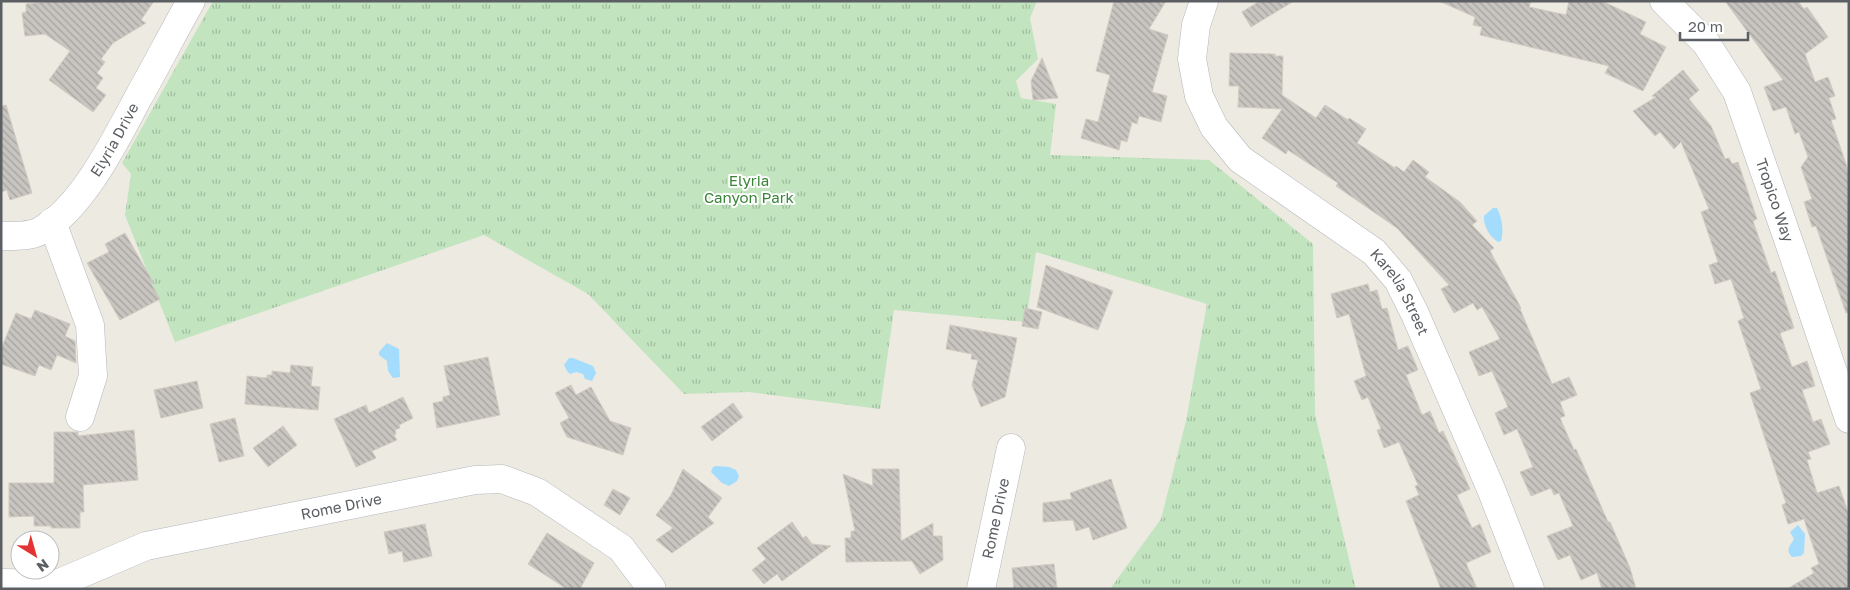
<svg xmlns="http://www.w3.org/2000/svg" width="1850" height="590" font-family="'Golos Text',sans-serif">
<defs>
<pattern id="grass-tufts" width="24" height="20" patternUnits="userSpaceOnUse" patternTransform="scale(1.25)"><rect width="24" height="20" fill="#c2e4bf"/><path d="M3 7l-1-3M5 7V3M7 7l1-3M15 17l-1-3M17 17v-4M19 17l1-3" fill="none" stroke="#a1bc9f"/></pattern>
<pattern id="building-back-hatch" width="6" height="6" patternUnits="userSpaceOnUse" patternTransform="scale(1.25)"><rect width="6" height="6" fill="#c8c5c0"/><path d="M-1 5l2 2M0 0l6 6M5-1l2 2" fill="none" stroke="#a5a3a0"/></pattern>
</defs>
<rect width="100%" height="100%" fill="#edeae2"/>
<!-- grass -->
<polygon fill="url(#grass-tufts)" points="213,1 1037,1 1030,18 1038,59 1016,81 1021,98 1056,104 1050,155 1209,160 1313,244 1315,414 1356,589 1110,589 1161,519 1186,421 1207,304 1036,252 1026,322 894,310 880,409 749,392 684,394 588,294 484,235 175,342 125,215 131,174 122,163"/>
<!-- water -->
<g fill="#a3dcfc">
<path d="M1493 208H1497C1502 217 1504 232 1501 241L1498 242C1490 237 1483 226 1484 216Z"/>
<polygon points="387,343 399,349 400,377 393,378 388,371 387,361 379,355 379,352"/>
<polygon points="569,358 573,358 593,366 596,373 592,381 585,379 583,374 576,372 570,374 567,371 564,365"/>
<polygon points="716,466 729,467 736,470 739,476 737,481 729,486 722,483 711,472 713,467"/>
<path d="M1798 525 1805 534 1804 553 1801 556 1792 557C1785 550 1790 546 1794 539L1790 532Z"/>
</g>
<!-- building -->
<g fill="url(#building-back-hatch)" stroke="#d2cbc1">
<polygon points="56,1 154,1 141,20 146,23 113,43 101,59 105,62 97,73 103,78 96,88 106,95 93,112 49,80 70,51 45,34 25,36 22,13 26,12 26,4"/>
<polygon points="1114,1 1166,1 1149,29 1168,35 1152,92 1167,96 1161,122 1139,116 1137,124 1132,122 1127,142 1121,140 1119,150 1081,138 1086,119 1098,122 1110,75 1096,71"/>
<polygon points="1260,1 1294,1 1251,27 1242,12"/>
<polygon points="1439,1 1531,1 1529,7 1566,15 1569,1 1602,1 1646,22 1640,34 1666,47 1643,91 1605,73 1609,66 1480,35 1482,27 1473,25 1475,17"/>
<polygon points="1725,1 1798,1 1804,9 1807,7 1828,37 1805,54 1815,82 1828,77 1835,96 1829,98 1836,119 1831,120 1849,173 1849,312 1846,313 1816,226 1812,227 1804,202 1812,199 1801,167 1808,157 1799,132 1795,134 1786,107 1773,111 1764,87 1783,80"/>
<polygon points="1230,53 1275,54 1275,56 1283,56 1282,95 1316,118 1325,105 1348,120 1349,118 1366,129 1357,143 1395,168 1396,166 1404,172 1413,160 1429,172 1425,177 1460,202 1477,221 1472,225 1494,248 1490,251 1521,308 1520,309 1552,384 1569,377 1577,395 1560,402 1565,416 1560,418 1574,450 1576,449 1608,522 1610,522 1630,568 1636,589 1602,589 1597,573 1581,580 1570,555 1558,560 1547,536 1573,526 1559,493 1554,495 1551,488 1531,496 1520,472 1533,467 1517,429 1504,435 1495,413 1508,407 1492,371 1479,376 1469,352 1500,339 1482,307 1477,310 1473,303 1454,313 1441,289 1449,285 1397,228 1336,186 1338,183 1288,150 1286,154 1262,138 1282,109 1238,107 1239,86 1229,86"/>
<polygon points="1042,58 1058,98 1033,100 1031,81"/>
<polygon points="1683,70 1699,90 1689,99 1711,126 1725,159 1729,158 1732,164 1738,162 1757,219 1753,221 1771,273 1775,271 1794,328 1780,333 1792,367 1807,361 1815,386 1802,390 1813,422 1821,419 1830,444 1808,452 1811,459 1807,460 1817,493 1839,486 1849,515 1849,589 1787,589 1814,573 1811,568 1819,564 1804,519 1788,524 1782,505 1786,503 1750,393 1761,389 1738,321 1744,318 1731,279 1715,284 1709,265 1718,262 1701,212 1709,209 1681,142 1674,149 1660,132 1655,136 1633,111 1656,97 1652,96"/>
<polygon points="6,105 32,193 10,200 7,190 1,192 1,106"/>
<polygon points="125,233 153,282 151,283 160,299 120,320 87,263 109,252 105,244"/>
<polygon points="1046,265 1113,291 1098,330 1037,307"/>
<polygon points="1368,284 1370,292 1377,290 1382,309 1387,308 1398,350 1408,346 1418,370 1406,375 1422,415 1430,411 1439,433 1443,431 1470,489 1457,495 1472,528 1480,524 1491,552 1466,563 1477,589 1441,589 1406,501 1419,495 1415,486 1418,485 1399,442 1384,448 1377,430 1381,429 1368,397 1362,400 1354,381 1366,376 1349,314 1337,318 1331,294"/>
<polygon points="1025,308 1042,312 1038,329 1022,326"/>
<polygon points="35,310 70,324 65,336 75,341 76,363 57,355 51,370 39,365 35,376 1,364 1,349 16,313 31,319"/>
<polygon points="950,325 1017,338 1005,397 981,407 972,385 978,360 971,359 972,354 946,349"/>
<polygon points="488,357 500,415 437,428 433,403 443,401 443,397 450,395 444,366"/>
<polygon points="291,365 313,367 311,386 320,387 318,410 245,404 247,376 267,378 267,375 272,375 272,371 290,373"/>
<polygon points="197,381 203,408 161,418 154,390"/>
<polygon points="571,385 576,395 591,387 610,421 631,428 623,455 567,437 560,423 569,418 555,393"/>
<polygon points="403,397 413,418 399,425 400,428 395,430 396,434 394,435 397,440 372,451 376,458 356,467 334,419 366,405 369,413"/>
<polygon points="733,403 743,417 712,441 701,427"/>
<polygon points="235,418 244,456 219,462 210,424"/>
<polygon points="283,426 297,445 268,467 253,448"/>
<polygon points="134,430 138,480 83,485 84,512 80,512 80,528 51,528 51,526 34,526 34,516 9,517 9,483 54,483 54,432 78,432 78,436"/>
<polygon points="683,469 722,498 708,517 714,523 672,553 656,540 673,528 656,515 671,495"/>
<polygon points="872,469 899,469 901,541 933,523 933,536 942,536 943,560 920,574 912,561 846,562 845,538 851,538 851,531 855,531 843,474 873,486"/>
<polygon points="1111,479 1127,528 1093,540 1089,527 1076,531 1073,520 1043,522 1043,503 1072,499 1070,493"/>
<polygon points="613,489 630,498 620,515 604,505"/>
<polygon points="792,522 803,538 806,536 812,544 831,546 782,581 777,574 764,584 752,570 766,559 757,548"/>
<polygon points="425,524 432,556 404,562 402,551 389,554 384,532"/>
<polygon points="547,533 594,563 580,589 567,589 528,564"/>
<polygon points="1054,564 1057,589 1014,589 1012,568"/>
</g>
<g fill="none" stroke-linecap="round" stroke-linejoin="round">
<defs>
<g id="minor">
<path id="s1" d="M1204 1 1196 25 1192 59 1199 96 1214 127 1240 159 1374 252 1398 280 1415 314 1491 489 1530 589"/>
<path id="s2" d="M1664 1 1706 43 1737 92 1792 251 1849 419"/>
<polyline points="52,222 90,325 93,376 80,417"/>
<path id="s3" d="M1 236C14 236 31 237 42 230 83 207 116 139 138 98 156 66 173 33 191 1"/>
<path id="s4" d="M1 583 57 584 146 546 475 480 502 479 537 492 621 548 652 589"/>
<path id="s5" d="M981 589 1011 448"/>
</g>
</defs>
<!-- minor casing -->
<use href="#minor" stroke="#b3b6b9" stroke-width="29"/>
<!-- minor -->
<use href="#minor" stroke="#fff" stroke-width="28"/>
</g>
<g text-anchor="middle" stroke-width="4" stroke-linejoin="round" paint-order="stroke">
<!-- street labels -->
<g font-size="15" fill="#5b5f63" stroke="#fff">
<text dy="5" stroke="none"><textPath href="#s3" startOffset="159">Elyria Drive</textPath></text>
<text dy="5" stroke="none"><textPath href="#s2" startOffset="232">Tropico Way</textPath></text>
<text dy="5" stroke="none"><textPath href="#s1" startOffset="384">Karelia Street</textPath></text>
<text dy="5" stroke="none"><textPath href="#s4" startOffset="352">Rome Drive</textPath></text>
<text dy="5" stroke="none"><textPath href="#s5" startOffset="72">Rome Drive</textPath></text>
</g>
<!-- park labels -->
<g font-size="15" fill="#3a8538" stroke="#fff">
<text x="749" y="186">Elyria<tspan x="749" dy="17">Canyon Park</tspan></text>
</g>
</g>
<!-- border -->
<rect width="1850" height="590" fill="none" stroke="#5b5f63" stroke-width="5"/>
<!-- north arrow -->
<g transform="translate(35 555) rotate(143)"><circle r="24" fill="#ffffff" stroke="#bdbfc1"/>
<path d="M0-4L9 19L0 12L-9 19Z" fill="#e33332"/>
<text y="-8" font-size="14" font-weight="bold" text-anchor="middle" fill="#5b5f63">N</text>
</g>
<!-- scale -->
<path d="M1680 32v8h68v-8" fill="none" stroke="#5b5f63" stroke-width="2.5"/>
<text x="1688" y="32" font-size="15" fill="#5b5f63" stroke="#ffffff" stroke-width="4" paint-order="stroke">20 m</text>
</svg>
